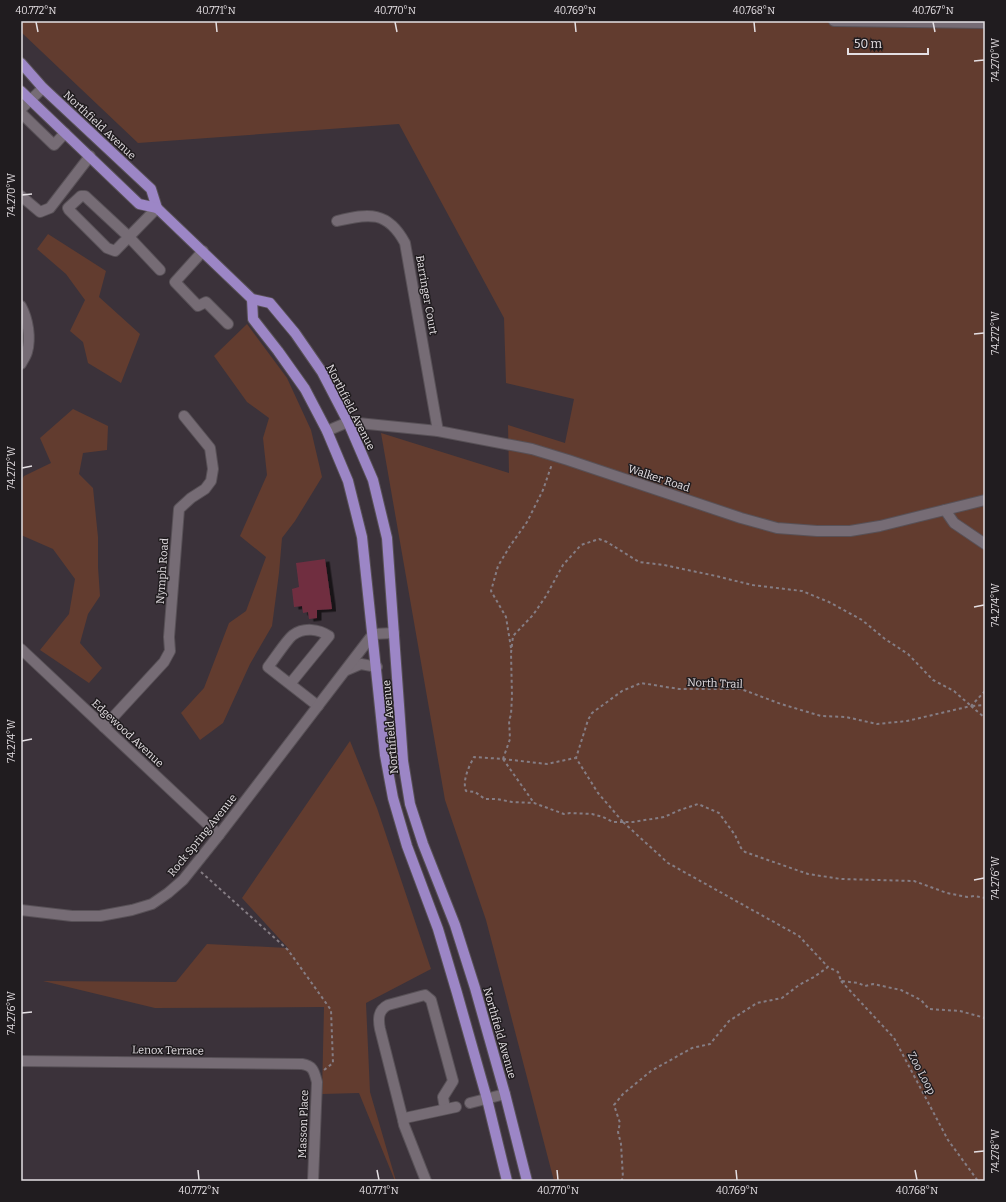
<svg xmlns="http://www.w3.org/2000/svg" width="1006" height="1202" font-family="Bitter,serif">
<defs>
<filter id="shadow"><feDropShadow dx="4.5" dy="2.5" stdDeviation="0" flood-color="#0009"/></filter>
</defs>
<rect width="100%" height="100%" fill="#3b323a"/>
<!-- green -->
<g fill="#623c2f">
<polygon points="21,21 985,21 985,1181 554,1181 486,920 445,800 381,433 509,473 508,425 565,443 574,399 506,383 504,318 399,124 138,143 21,32"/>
<polygon points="48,234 106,271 99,297 140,334 121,383 88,363 83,342 70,331 85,300 66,274 37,249"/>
<polygon points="247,324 287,378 311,430 322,477 295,521 282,538 279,573 272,626 250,664 223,723 200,740 181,713 204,688 229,623 246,611 266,557 240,536 267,475 263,438 269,418 247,402 214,356"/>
<polygon points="73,409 108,426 107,450 83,453 79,474 93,488 98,537 98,567 100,596 88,614 80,643 102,668 89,683 40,650 69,614 75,579 53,549 21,535 21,482 24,476 51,463 40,438"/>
<polygon points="350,741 377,808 431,969 366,1003 370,1092 396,1181 395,1181 359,1093 322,1094 324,1007 155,1008 43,981 176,982 207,944 288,948 242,898"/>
</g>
<!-- building -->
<polygon fill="#6f2f41" filter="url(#shadow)" points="325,559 332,609 317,610 317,618 309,619 308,612 303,613 302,606 294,607 292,589 299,587 296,563"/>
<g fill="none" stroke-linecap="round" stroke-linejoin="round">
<defs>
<g id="minor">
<polyline points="834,21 985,23"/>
<polyline points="21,109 43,88"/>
<polyline points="21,113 54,145 65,133"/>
<polyline points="21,196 40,212 50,208 90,156"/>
<polyline points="157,208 115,251 107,248 69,210 68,208 81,196 85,196 128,236 160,270"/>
<path d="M337 221C369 213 388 211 405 243L438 431"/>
<polyline points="203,251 175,282 198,306 206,302 228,324"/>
<path d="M21 306C28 319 31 338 27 352 26 356 23 360 21 364"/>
<polyline points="327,431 348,422 438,431 532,449 568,460 741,518 777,528 817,531 850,531 880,526 985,500"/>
<polyline points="945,510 954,523 985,544"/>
<polyline points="21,649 219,835"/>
<polyline points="347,670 361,664 377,667"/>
<path d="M290 684 329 636C319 629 304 627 293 635 288 638 273 661 268 667L318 706"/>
<polyline points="104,727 164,662 170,651 169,637 179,509 191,498 205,489 211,481 213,469 210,448 184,416"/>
<polyline points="21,910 72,916 100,916 132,910 152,904 168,893 183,880 219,835 373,634 394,633"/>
<path d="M21 1061 302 1064C314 1066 314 1072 317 1082L313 1181"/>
<polyline points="470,1103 505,1094"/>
<path d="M403 1120 380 1029C378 1019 378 1010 388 1005L421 996 425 995 431 1000 453 1081 443 1097 445 1109"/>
<polyline points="426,1181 404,1125 403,1120 405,1118 456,1107"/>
</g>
<g id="major">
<polyline points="21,63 43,88 151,189 157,208 252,299 270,303 295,333 322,372 348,422 373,480 387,538 403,761 410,804 423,844 455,925 475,988 505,1094 527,1181"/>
<polyline points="21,91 139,204 157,208"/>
<polyline points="252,299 253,319 278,351 305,389 327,431 348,481 362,537 385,755 393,798 407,846 438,929 457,993 487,1099 507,1181"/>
</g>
</defs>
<!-- minor casing -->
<use href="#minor" stroke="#585157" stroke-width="12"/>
<!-- major casing -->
<use href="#major" stroke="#585157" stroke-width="12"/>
<!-- path -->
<g stroke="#857d84" stroke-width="2" stroke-dasharray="3 3" stroke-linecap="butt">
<polyline points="511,648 506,617 491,591 498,566 510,546 527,522 543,490 552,464"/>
<polyline points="985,691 971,706 907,721 877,724 846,717 821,716 781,704 741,689 679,689 641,683 622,691 592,713 588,720 576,758 598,793 623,822 633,822 664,817 680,810 698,804 719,813 735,835 741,848 745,852 808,874 841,879 914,881 947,893 967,897 974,896 985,898"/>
<polyline points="971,706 985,718"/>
<polyline points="503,759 547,764 575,758"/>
<polyline points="503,759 534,803"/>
<path d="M623 822H613L603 817 592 814 570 813 564 814 534 803 512 802 497 799H485L475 792 466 791C462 781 469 766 474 757L503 759 510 739 509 720 511 715 512 696 511 653 513 636 533 615 546 596 563 565 581 545 599 539 607 542 639 562 664 565 716 576 752 585 802 591 829 602 862 620 885 639 908 654 933 680 954 691 971 706 985 705"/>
<polyline points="623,822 668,863 799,936 828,967"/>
<polyline points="201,872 288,950 331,1010 333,1063 324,1070"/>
<polyline points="841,981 894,1038 948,1140 978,1181"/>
<polyline points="621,1181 623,1178 621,1144 618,1132 620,1123 614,1105 623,1094 651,1071 692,1048 710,1044 729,1021 757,1003 782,998 799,985 814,977 828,967 838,972 841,981 858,983 865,986 873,984 901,990 921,1000 929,1009 960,1011 985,1018"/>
</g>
<!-- minor -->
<use href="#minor" stroke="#766c75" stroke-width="10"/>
<!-- major -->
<use href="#major" stroke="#9c86c6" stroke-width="10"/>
</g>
<!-- ticks -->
<path fill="none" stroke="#e4dfe3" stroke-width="1.5" d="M36 22 38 32M216 22 217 32M395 22 397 32M575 22 576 32M754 22 755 32M933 22 935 32M974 61 984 60M22 195 32 194M974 334 984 333M22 468 32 466M974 607 984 605M22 741 32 739M974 880 984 878M22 1013 32 1012M974 1152 984 1151M198 1170 199 1180M377 1170 379 1180M557 1170 558 1180M736 1170 737 1180M915 1170 917 1180"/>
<g text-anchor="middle" stroke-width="3" stroke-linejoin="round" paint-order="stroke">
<!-- street labels -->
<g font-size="11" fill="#e4dfe3" stroke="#201c1f">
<text transform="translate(100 125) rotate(43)" y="4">Northfield Avenue</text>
<text transform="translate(427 295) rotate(80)" y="4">Barringer Court</text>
<text transform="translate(351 407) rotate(63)" y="4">Northfield Avenue</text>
<text transform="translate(659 478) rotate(18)" y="4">Walker Road</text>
<text transform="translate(162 571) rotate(-86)" y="4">Nymph Road</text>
<text transform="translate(715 683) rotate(2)" y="4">North Trail</text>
<text transform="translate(390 727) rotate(-95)" y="4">Northfield Avenue</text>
<text transform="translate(128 733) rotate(43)" y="4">Edgewood Avenue</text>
<text transform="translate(202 835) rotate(-51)" y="4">Rock Spring Avenue</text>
<text transform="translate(500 1033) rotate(74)" y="4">Northfield Avenue</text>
<text transform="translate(168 1050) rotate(1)" y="4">Lenox Terrace</text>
<text transform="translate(922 1073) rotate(62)" y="4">Zoo Loop</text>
<text transform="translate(303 1124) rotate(-88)" y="4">Masson Place</text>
</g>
</g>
<!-- border -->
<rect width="1006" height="1202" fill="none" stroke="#201c1f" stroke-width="44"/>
<!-- scale -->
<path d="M848 48v6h80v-6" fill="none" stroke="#e4dfe3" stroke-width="2"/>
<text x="854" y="48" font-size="12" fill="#e4dfe3" stroke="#201c1f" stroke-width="3" paint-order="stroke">50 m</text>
<rect x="22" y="22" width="962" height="1158" fill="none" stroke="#e4dfe3" stroke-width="1.5"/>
<g font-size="10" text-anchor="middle" fill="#e4dfe3">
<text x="36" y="14">40.772°N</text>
<text x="216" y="14">40.771°N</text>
<text x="395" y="14">40.770°N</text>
<text x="575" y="14">40.769°N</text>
<text x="754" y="14">40.768°N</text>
<text x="933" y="14">40.767°N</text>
<text transform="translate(995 60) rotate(-90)" y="4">74.270°W</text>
<text transform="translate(11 195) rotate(-90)" y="4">74.270°W</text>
<text transform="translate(995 333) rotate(-90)" y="4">74.272°W</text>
<text transform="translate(11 468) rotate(-90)" y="4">74.272°W</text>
<text transform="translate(995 605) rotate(-90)" y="4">74.274°W</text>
<text transform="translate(11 741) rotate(-90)" y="4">74.274°W</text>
<text transform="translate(995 878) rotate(-90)" y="4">74.276°W</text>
<text transform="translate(11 1013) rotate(-90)" y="4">74.276°W</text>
<text transform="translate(995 1151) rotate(-90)" y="4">74.278°W</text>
<text x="199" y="1194">40.772°N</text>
<text x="379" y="1194">40.771°N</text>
<text x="558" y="1194">40.770°N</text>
<text x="737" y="1194">40.769°N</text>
<text x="917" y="1194">40.768°N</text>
</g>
</svg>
